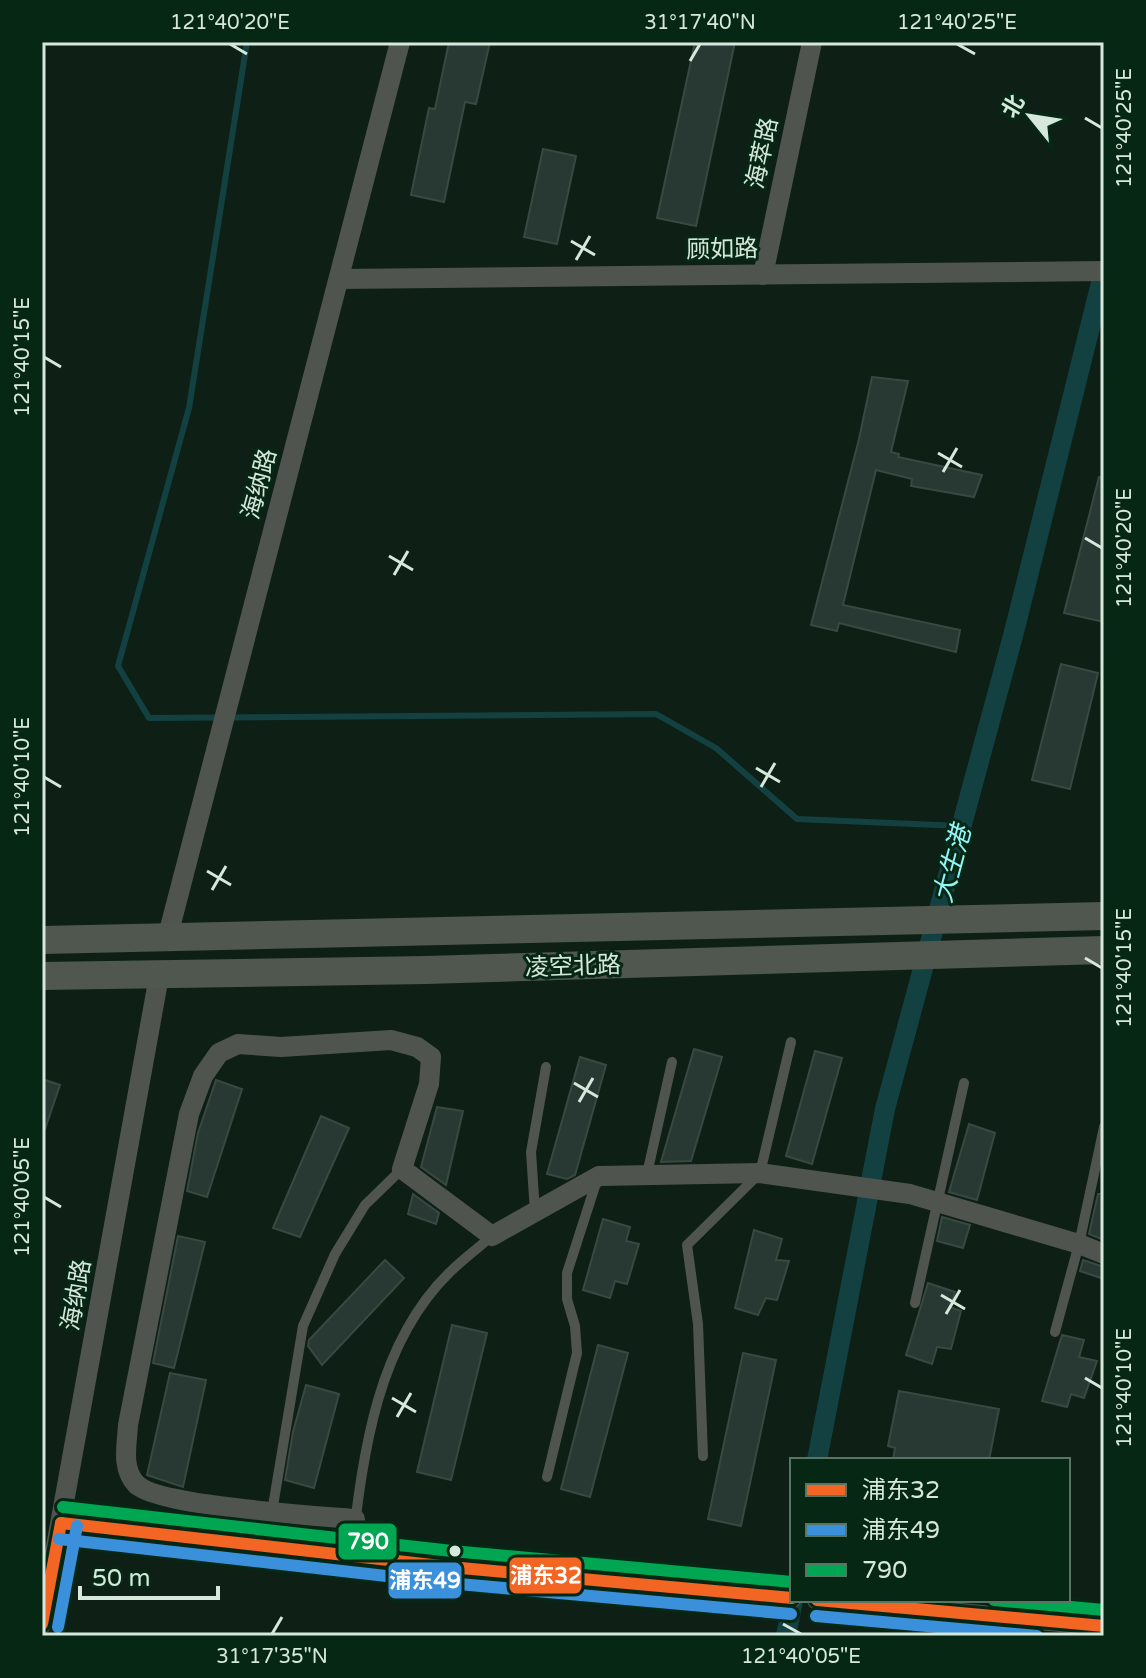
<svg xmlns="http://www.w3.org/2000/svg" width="1146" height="1678" font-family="'Varela Round','Noto Sans SC',sans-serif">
<rect width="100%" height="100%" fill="#0e2016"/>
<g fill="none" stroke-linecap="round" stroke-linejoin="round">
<!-- stream -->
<polyline stroke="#134142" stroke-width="6" points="247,42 189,408 118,666 149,718 656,714 716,748 797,819 961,826"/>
<!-- canal -->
<g stroke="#134142" stroke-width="20">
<polyline points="817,1460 885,1109 1014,632 1104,271"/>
<polyline points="786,1636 793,1600"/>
</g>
</g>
<!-- building -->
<g fill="#283933" stroke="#384842" stroke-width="2">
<polygon points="449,42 490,42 476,104 465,102 444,202 411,195 429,108 435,109"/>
<polygon points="695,42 735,42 696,226 657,218"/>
<polygon points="543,149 576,156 557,244 524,237"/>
<polygon points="872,377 908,381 891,452 899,454 898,457 982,475 974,497 911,486 912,479 876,470 843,605 960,630 956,652 839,623 837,631 811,625 859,439"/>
<polygon points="1099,477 1104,478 1104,622 1064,613"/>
<polygon points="1061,664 1098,673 1070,789 1032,780"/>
<polygon points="694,1049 722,1057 691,1161 661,1162"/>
<polygon points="815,1051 842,1058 812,1164 786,1156"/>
<polygon points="580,1057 606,1065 575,1175 567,1179 547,1174"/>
<polygon points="42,1079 60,1085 45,1129 42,1129"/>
<polygon points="216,1080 242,1089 207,1197 187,1191 198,1133"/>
<polygon points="437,1107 463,1111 446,1185 421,1167"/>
<polygon points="321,1116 349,1128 300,1237 273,1228"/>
<polygon points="969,1124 995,1133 977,1200 949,1192"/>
<polygon points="413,1194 439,1213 436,1224 408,1214"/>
<polygon points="1098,1194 1104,1194 1104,1240 1089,1234"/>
<polygon points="942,1217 970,1225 963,1248 937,1241"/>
<polygon points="603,1219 630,1227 626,1241 639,1244 627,1284 615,1281 610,1298 583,1290"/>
<polygon points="754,1230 782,1239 776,1260 789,1261 777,1300 766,1298 758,1315 735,1308"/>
<polygon points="178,1236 205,1242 174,1368 153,1363"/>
<polygon points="385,1260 404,1278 322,1365 308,1346 309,1340"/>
<polygon points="1083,1260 1104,1267 1104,1279 1080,1271"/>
<polygon points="928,1283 955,1292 950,1307 961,1311 951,1349 937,1347 932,1364 906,1355"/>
<polygon points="452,1325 487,1333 451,1480 417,1472"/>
<polygon points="1062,1335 1084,1340 1079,1357 1097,1361 1084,1398 1071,1394 1067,1407 1042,1401"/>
<polygon points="598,1345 628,1353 590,1497 561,1489"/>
<polygon points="743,1353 776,1360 741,1526 708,1519"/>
<polygon points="170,1373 206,1380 183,1487 147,1475"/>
<polygon points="306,1385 339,1394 314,1488 285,1480 293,1432"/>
<polygon points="899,1391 999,1409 989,1460 893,1460 895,1448 888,1446"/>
</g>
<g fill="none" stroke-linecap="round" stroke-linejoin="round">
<!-- lane -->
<g stroke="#4f554e" stroke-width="10">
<polyline points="647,1174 672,1062"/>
<polyline points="535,1212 531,1152 546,1067"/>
<polyline points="915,1303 964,1083"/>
<polyline points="1055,1332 1079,1244 1104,1127"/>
<polyline points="703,1456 698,1324 687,1245 760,1173 791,1042"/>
<polyline points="547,1477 577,1353 575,1326 567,1299 567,1273 597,1180"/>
<polyline points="272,1512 303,1326 335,1254 365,1205 402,1169"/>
<path d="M351 1556C363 1457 375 1345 450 1272 463 1259 478 1248 492 1236"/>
</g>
<!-- street -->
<g stroke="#4f554e" stroke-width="20">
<polyline points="763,275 812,42"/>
<polyline points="340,279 1104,271"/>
<polyline points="167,939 400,42"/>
<path d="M355 1519C318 1516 157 1506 136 1484 121 1468 127 1445 128 1425L189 1114 203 1076 219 1053 238 1044 281 1047 391 1040 417 1047 431 1057 429 1084 402 1169 492 1236 599 1176 760 1173 910 1194 1079 1244 1104 1254"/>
<polyline points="61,1523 450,1567 792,1598"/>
<polyline points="817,1600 1104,1626"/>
<polyline points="42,1624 159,976"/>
</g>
<!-- secondary -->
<g stroke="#4f574e" stroke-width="28">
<polyline points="42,940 1104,916"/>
<polyline points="42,976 426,970 1104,950"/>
</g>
<defs>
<g id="bus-1">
<polyline points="61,1523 450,1567 792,1598"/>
<polyline points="817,1600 1104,1626"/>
<polyline points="42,1624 61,1523"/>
</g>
<g id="bus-2">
<polyline points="59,1539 448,1583 791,1614"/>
<polyline points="816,1616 1037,1636"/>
<polyline points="58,1627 77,1526"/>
</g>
<g id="bus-3">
<polyline points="63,1507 452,1551 792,1582"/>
<polyline points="994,1600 1104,1610"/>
</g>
</defs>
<!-- bus-1 casing -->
<use href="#bus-1" stroke="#072715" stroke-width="18"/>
<!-- bus-2 casing -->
<use href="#bus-2" stroke="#072715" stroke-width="18"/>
<!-- bus-3 casing -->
<use href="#bus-3" stroke="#072715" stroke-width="18"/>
<!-- bus-1 -->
<use href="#bus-1" stroke="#f26522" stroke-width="12"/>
<!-- bus-2 -->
<use href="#bus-2" stroke="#3a90db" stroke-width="12"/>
<!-- bus-3 -->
<use href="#bus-3" stroke="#00a651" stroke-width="12"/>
</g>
<!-- ticks -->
<path fill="none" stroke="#d6e7db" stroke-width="3" d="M230 44 247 54M957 44 975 54M690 61 700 44M1085 118 1102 128M571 241 595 255M576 260 590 236M44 357 61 367M938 453 962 467M943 472 957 448M1085 538 1102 548M389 556 413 570M394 575 408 551M756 768 780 782M44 777 61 787M761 787 775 763M207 871 231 885M212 890 226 866M1085 958 1102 968M574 1083 598 1097M579 1102 593 1078M44 1197 61 1207M941 1295 965 1309M946 1314 960 1290M1085 1378 1102 1388M392 1398 416 1412M397 1417 411 1393M783 1624 801 1634M272 1634 282 1617"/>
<!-- markers -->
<circle fill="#d6e7db" stroke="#072715" stroke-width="3" cx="455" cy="1551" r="7"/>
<g text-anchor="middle" stroke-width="6" stroke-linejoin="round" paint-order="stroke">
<!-- street labels -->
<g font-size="24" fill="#d6e7db" stroke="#072715">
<text transform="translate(762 153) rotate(-78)" y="8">海萃路</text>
<text transform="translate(722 249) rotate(-1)" y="8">顾如路</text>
<text transform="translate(259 484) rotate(-75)" y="8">海纳路</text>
<text transform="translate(573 966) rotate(-2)" y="8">凌空北路</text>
<text transform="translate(76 1295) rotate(-80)" y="8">海纳路</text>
</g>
<!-- water labels -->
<g font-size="26" font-style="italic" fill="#92f6f8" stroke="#072715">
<text transform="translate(952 864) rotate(-75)" y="9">大生港</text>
</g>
</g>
<g stroke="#072715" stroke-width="3">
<rect x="337" y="1522" width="61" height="39" rx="8" fill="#00a651"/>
<rect x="508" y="1556" width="75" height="39" rx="8" fill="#f26522"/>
<rect x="387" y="1561" width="76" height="39" rx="8" fill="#3a90db"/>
</g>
<g font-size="22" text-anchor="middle" font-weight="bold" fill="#fff">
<text x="368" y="1549">790</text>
<text x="546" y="1583">浦东32</text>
<text x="425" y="1588">浦东49</text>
</g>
<!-- border -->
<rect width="1146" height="1678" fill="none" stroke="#072715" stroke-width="88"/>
<!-- legend -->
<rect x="790" y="1458" width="280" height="144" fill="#072715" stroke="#5a7464" stroke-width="2"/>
<rect x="806" y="1484" width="40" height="12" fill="#f26522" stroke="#5a7464" stroke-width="2"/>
<text x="862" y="1498" font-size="24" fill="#d6e7db">浦东32</text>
<rect x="806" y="1524" width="40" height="12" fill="#3a90db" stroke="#5a7464" stroke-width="2"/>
<text x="862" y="1538" font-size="24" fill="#d6e7db">浦东49</text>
<rect x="806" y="1564" width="40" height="12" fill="#00a651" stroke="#5a7464" stroke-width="2"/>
<text x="862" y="1578" font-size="24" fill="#d6e7db">790</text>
<!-- north arrow -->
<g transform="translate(1030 116) rotate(300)" stroke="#072715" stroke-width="6" paint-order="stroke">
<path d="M0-6L14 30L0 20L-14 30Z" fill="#d6e7db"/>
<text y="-12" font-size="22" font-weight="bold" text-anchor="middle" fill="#d6e7db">北</text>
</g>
<!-- scale -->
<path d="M80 1586v12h138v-12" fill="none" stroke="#d6e7db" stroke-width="4"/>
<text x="92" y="1586" font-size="24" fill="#d6e7db" stroke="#072715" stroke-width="6" paint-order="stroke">50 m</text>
<rect x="44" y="44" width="1058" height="1590" fill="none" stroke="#d6e7db" stroke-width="3"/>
<g font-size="20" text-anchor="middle" fill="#d6e7db">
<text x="230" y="29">121°40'20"E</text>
<text x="700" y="29">31°17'40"N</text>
<text x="957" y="29">121°40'25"E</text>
<text transform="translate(1124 128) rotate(-90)" y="7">121°40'25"E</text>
<text transform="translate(22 357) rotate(-90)" y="7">121°40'15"E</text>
<text transform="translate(1124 548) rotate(-90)" y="7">121°40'20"E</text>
<text transform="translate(22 777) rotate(-90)" y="7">121°40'10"E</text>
<text transform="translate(1124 968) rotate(-90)" y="7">121°40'15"E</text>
<text transform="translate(22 1197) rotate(-90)" y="7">121°40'05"E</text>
<text transform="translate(1124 1388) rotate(-90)" y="7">121°40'10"E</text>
<text x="272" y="1663">31°17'35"N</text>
<text x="801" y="1663">121°40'05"E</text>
</g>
</svg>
